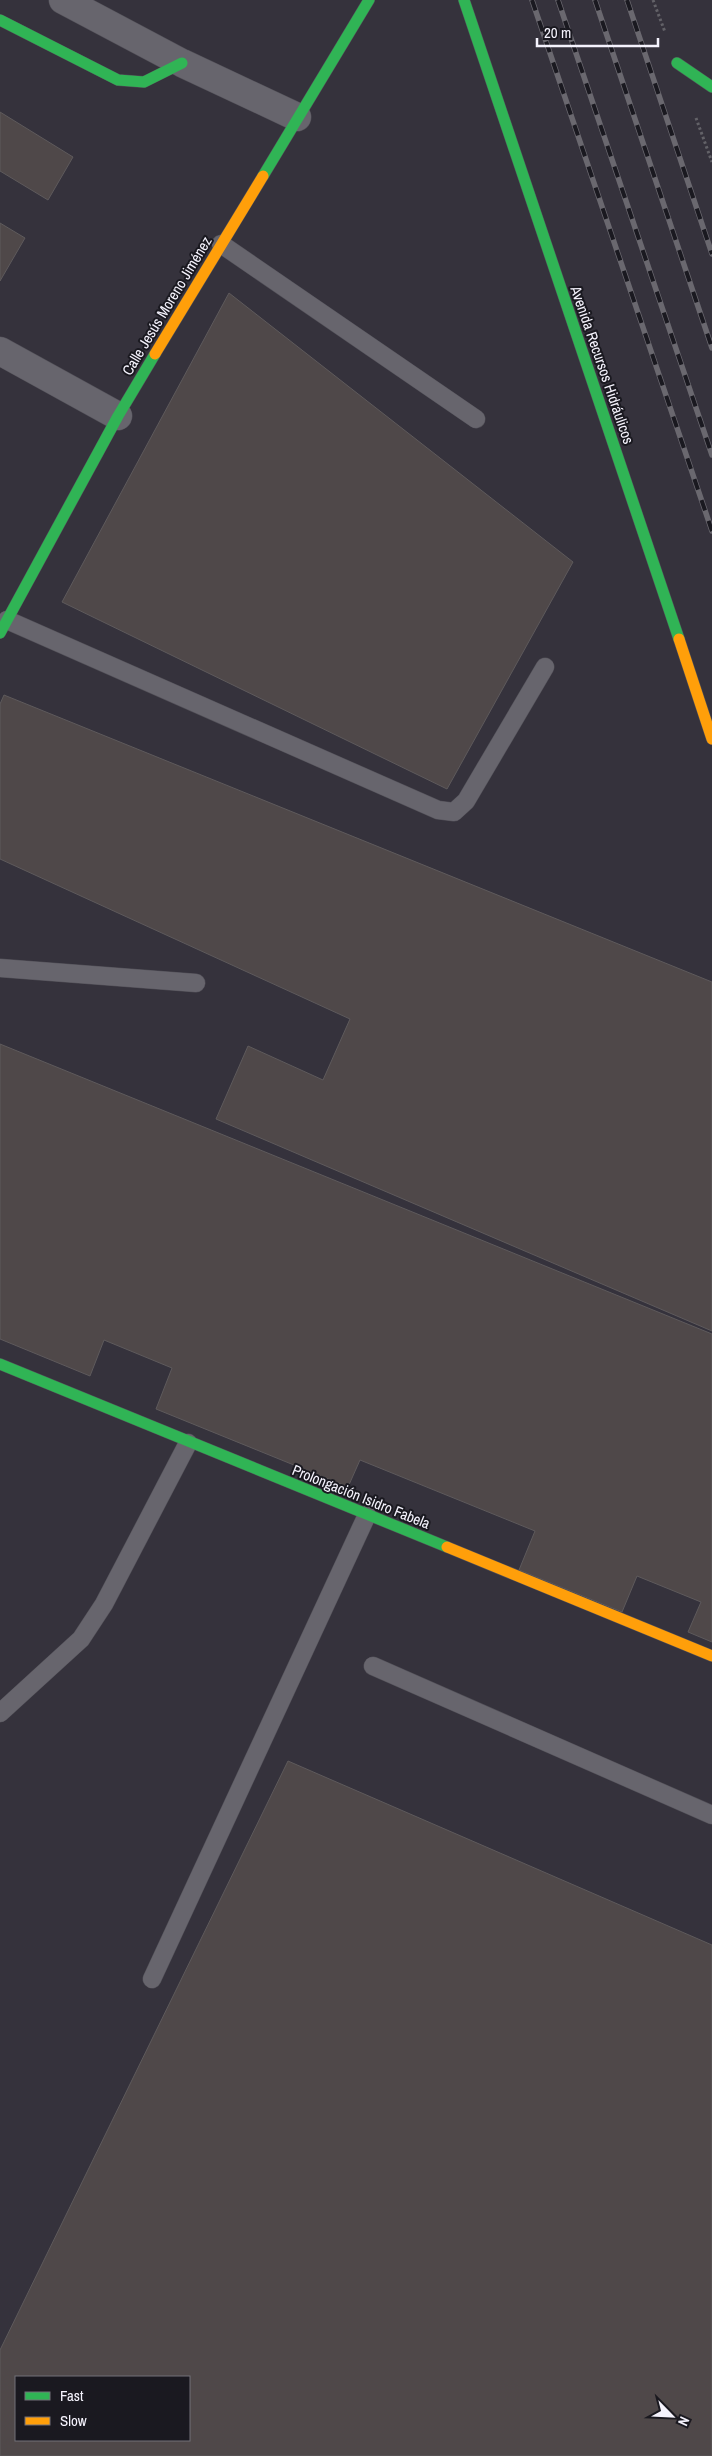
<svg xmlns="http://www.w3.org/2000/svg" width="712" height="2456" font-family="'Archivo Narrow',sans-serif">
<rect width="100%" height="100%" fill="#35323c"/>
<!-- building -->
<g fill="#4f4849" stroke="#5e5a5c" fill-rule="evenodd">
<polygon points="0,112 73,157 48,200 0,171"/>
<polygon points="0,223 25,238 0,281"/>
<polygon points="229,293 573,562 447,789 62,602"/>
<polygon points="4,695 712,982 712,1331 216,1119 248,1046 323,1080 350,1019 0,859 0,704"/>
<polygon points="0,1044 712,1334 712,1642 688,1632 701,1602 637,1576 622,1612 519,1570 535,1531 360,1460 348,1487 156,1409 172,1368 104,1340 90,1376 0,1339"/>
<path d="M288 1761 712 1945V2456H0V2350ZM16 2377H189V2440H16Z"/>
</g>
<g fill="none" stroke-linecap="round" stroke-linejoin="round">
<defs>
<g id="lane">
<polyline points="221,244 476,419"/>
<polyline points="7,620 438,810 454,812 466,801 545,667"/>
<polyline points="0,968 196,983"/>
<polyline points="373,1666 712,1815"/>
<polyline points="0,1713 81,1639 104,1604 188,1443"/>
<polyline points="152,1979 367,1515"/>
</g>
<g id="street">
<polyline points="63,0 182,63 297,117"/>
<polyline points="0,351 118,416"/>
</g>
<g id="fast">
<polyline points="464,0 679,639"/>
<polyline points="0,20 118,80 144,82 182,63"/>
<polyline points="677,63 712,87"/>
<polyline points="263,176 369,0"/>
<polyline points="0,633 118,416 155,354"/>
<polyline points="0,1364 447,1547"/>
</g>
<g id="slow">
<polyline points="155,354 263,176"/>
<polyline points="679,639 712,739"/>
<polyline points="447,1547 712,1656"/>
</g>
</defs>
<!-- lane casing -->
<use href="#lane" stroke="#514f57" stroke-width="19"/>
<!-- street casing -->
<use href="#street" stroke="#514f57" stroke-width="29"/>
<!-- fast casing -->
<use href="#fast" stroke="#514f57" stroke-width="12"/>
<!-- slow casing -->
<use href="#slow" stroke="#514f57" stroke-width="12"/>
<!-- path -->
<g stroke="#636268" stroke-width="3" stroke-dasharray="2.5 2.5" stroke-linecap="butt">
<polyline points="653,0 665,32"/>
<polyline points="696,118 712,162"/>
</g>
<!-- lane -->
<use href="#lane" stroke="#67656d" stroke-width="18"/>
<!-- street -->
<use href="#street" stroke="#67656d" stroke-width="28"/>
<!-- fast -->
<use href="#fast" stroke="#30b455" stroke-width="11"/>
<!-- slow -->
<use href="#slow" stroke="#ff9f0a" stroke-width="11"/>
<defs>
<g id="rail">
<polyline points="532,0 712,531"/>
<polyline points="558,0 712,455"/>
<polyline points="595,0 712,348"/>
<polyline points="627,0 712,254"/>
</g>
</defs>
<!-- rail casing -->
<use href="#rail" stroke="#6a686f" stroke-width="5.5"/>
<!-- rail -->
<use href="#rail" stroke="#1a1920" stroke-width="4" stroke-dasharray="11" stroke-linecap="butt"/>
</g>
<g text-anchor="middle" stroke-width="4" stroke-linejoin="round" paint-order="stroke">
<!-- street labels -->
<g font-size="15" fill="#f5f3fd" stroke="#1a1920">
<text transform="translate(167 306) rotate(-59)" y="5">Calle Jesús Moreno Jiménez</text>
<text transform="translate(602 365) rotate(71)" y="5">Avenida Recursos Hidráulicos</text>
<text transform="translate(361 1497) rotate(22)" y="5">Prolongación Isidro Fabela</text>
</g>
</g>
<!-- legend -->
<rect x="15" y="2376" width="175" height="65" fill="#1a1920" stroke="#727078"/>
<rect x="25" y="2392" width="25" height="8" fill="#30b455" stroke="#727078"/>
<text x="60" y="2401" font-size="15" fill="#f5f3fd">Fast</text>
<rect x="25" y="2417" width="25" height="8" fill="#ff9f0a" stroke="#727078"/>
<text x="60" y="2426" font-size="15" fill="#f5f3fd">Slow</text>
<!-- north arrow -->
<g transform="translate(672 2416) rotate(114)" stroke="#1a1920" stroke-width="4" paint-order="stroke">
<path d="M0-4L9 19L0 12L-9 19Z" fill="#f5f3fd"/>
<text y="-8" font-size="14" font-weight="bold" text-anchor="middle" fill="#f5f3fd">N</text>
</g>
<!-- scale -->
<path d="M537 38v8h121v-8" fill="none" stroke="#f5f3fd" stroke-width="2.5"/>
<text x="544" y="38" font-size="15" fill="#f5f3fd" stroke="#1a1920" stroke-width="4" paint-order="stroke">20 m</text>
</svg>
